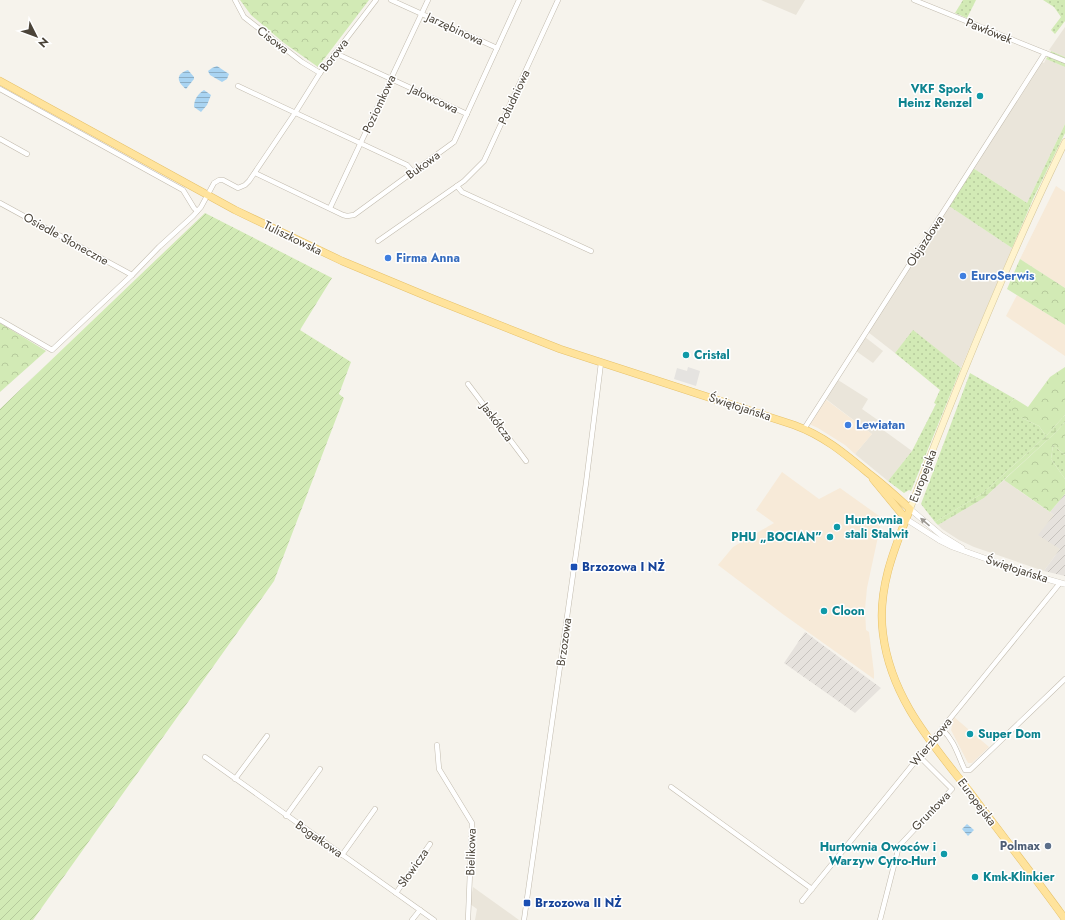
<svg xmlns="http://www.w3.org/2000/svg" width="1065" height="920" font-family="Jost,sans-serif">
<defs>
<pattern id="industrial-furrows" width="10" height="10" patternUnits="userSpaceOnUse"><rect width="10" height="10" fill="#e6e2dd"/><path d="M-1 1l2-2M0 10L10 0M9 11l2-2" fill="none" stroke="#c7c3be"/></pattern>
<pattern id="grass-dots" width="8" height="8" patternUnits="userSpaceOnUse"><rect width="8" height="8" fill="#d2eab5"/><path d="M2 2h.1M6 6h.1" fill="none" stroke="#b6ca9c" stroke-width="1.8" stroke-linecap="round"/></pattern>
<pattern id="forest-crowns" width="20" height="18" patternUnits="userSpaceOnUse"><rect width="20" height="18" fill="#d2eab5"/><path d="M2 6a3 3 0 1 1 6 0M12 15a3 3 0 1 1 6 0" fill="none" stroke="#b6ca9c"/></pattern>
<pattern id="wetland-marsh" width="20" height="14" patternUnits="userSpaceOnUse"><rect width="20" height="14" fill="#d2eab5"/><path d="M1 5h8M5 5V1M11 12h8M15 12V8" fill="none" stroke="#b6ca9c"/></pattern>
<pattern id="garden-furrows" width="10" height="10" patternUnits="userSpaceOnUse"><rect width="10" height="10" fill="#d2eab5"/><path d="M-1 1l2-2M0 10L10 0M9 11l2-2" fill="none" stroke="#b6ca9c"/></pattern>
<pattern id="water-rules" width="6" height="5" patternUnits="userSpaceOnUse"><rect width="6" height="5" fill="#a9d4f2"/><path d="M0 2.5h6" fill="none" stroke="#8caec5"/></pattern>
</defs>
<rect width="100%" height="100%" fill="#f6f3ec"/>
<!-- residential -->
<g fill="#eae5da">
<polygon points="761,0 805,0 796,15"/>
<polygon points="1065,27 1065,57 1049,50"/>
<polygon points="1046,59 1065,67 1065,124 1027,203 973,168 1042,62 1044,63"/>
<polygon points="949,206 1012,248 961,368 913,331 895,353 868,332"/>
<polygon points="865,337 883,351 873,363 856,351"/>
<polygon points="838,380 868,399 862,409 882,423 879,427 912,451 888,481 855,454 872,434 826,399"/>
<polygon points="1004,480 1054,515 1060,549 1044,571 974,547 959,540 942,529 938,525 984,498"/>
<polygon points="473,887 519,920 475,920 477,909 470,904"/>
</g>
<!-- commercial -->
<g fill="#f7ead8">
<polygon points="1056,186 1065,192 1065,288 1020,259"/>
<polygon points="1017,295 1065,325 1065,356 1006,316"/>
<polygon points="825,399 872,434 855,454 845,445 818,428 809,424"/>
<polygon points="782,472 819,499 840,488 882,518 867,588 865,609 866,630 869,632 874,673 874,679 784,615 718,565 733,547 774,523 756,510"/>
<polygon points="954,717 989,747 972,763 968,763 951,730"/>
</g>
<!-- industrial -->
<g fill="url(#industrial-furrows)">
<polygon points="1065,494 1065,576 1044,571 1060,549 1038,535 1054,515 1050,512"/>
<polygon points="805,632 881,688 855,713 784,663"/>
</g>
<!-- grass -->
<g fill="url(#grass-dots)">
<polygon points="963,0 976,0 967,18 955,13"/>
<polygon points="1043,0 1065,0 1065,21 1055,34 1051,30 1061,17 1054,7"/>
<polygon points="1051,51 1065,57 1065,67 1046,59"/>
<polygon points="1065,124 1065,133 1034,197 1012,248 949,206 973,168 1027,203"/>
<polygon points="913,330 961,368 911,491 909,490 904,493 888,481 912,451 936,404 934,403 940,390 895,353"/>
<polygon points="970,373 1015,399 1010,402 1022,418 1039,426 1046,436 983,493 935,522 921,504"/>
<polygon points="1053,445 1065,455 1065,479 1051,459"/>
</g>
<!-- forest -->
<g fill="url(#forest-crowns)">
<polygon points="240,0 369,0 318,67 284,43 251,15"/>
<polygon points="1020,259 1065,288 1065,325 1007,289"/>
<polygon points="0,323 46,351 0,392"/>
<polygon points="1065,367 1065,415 1046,436 1039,426 1022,418 1010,409 1010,402 1015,399 1028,407 1050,377"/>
<polygon points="1065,422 1065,455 1053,445 1051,459 1065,479 1065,494 1050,512 1004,480 1055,433"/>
</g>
<!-- wetland -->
<polygon fill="url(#wetland-marsh)" points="1065,415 1065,422 1055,433 984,498 938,525 935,522 983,493 1046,436"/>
<!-- garden -->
<polygon fill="url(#garden-furrows)" points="205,213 332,278 300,330 351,362 339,394 344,398 274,581 33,920 0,920 0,409"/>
<!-- parking -->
<polygon fill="#e5e3e0" points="688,367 700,371 696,386 674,379 677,368 687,371"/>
<!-- water -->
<g fill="url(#water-rules)">
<polygon points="217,66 229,74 227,79 222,82 210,75 208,71 212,68"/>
<path d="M188 70 194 77V79L186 89C177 82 175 74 188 70Z"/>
<path d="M204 90 211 95 207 105 201 112 194 107C194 99 198 94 204 90Z"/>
<polygon points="967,824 974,830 968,836 962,829"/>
</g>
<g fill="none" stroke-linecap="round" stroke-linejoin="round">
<defs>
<g id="minor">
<polyline points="235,0 244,17 302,62 320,73"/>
<polyline points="391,0 497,48"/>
<polyline points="914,0 1065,61"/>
<polyline points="335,53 467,114"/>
<polyline points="238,86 407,165 413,172"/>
<polyline points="0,89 183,190 194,208 197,211"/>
<polyline points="0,139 27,154"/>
<polyline points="255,173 343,215 347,216 354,215 454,142 519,0"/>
<polyline points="457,186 462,192 591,251"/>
<polyline points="0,203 132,275"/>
<polyline points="330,208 428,0"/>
<polyline points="378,241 464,181 484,161 558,0"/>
<polyline points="0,320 52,350 132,275 159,247 193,216 201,207 214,183 219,180 223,180 238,188 245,185 249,181 295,113 320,73 376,0"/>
<polyline points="468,384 526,461"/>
<polyline points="804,429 1045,53"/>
<path d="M942 729C955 742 957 753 964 768L965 770H970L1065 679"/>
<polyline points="437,745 439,769 472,823 468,920"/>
<polyline points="205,757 434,920"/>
<polyline points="235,779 267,736"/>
<polyline points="671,787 812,889"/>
<polyline points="286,816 320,769"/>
<polyline points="342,855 375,809"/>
<polyline points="396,893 430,844"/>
<polyline points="802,901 1060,583"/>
<polyline points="412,920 420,910"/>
<polyline points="524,920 586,483 601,363"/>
<polyline points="880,920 899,846 952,789 920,757"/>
</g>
<g id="tertiary">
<polyline points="910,509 941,535 962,548"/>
<polyline points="906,519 939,540 953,547 1029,574 1065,584"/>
</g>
<path id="secondary" d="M910 509C957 385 1007 261 1065 142"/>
<g id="primary">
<path d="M0 81 235 210 342 261 431 298 560 349 794 425C824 436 844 453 868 473 883 484 896 496 910 509 894 549 877 590 883 634 891 698 931 742 969 791 1001 834 1034 876 1065 919"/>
<polyline points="873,479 906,519"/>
</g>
</defs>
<!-- minor casing -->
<use href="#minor" stroke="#c2bbae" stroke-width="5.5"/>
<!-- tertiary casing -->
<use href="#tertiary" stroke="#c2bbae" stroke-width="6"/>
<!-- secondary casing -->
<use href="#secondary" stroke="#d6c79b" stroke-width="7"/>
<!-- primary casing -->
<use href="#primary" stroke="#e6c16a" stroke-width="8"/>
<!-- minor -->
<use href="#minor" stroke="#fff" stroke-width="4.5"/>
<!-- tertiary -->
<use href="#tertiary" stroke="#fff" stroke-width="5.5"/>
<!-- secondary -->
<use href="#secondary" stroke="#fff3cd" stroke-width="6"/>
<!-- primary -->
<use href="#primary" stroke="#ffe39c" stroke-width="7"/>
</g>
<!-- one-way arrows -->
<defs><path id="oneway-solid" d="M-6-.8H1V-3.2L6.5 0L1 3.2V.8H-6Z"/></defs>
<use fill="#9c9892" href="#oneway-solid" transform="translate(925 522) rotate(-139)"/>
<!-- markers -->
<g fill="#0f9aa8" stroke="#fff" stroke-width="1.5">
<circle cx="980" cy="96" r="4"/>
<circle cx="686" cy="355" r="4"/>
<circle cx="837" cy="527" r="4"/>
<circle cx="830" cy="537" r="4"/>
<circle cx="824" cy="611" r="4"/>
<circle cx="970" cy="734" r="4"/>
<circle cx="944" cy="854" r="4"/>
<circle cx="975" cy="877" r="4"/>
</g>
<g fill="#3f7fe0" stroke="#fff" stroke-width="1.5">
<circle cx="388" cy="258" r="4"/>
<circle cx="963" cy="276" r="4"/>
<circle cx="848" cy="425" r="4"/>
</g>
<g fill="#1a4fb4" stroke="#fff" stroke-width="1.5">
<rect x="570" y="563" width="8" height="8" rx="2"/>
<rect x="523" y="899" width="8" height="8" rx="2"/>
</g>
<circle fill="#5c6f8a" stroke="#fff" stroke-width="1.5" cx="1048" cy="846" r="4"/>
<g text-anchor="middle" stroke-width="3" stroke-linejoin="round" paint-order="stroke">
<!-- street labels -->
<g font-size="12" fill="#4b4439" stroke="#fff">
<text transform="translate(455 29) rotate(25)" y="4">Jarzębinowa</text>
<text transform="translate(989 31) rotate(22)" y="4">Pawłówek</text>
<text transform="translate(273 40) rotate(38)" y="4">Cisowa</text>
<text transform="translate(334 55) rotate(-52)" y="4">Borowa</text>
<text transform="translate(514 97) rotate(-65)" y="4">Południowa</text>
<text transform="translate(434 99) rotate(25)" y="4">Jałowcowa</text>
<text transform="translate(379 104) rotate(-65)" y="4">Poziomkowa</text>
<text transform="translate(423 165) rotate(-36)" y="4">Bukowa</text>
<text transform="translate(293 238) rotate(26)" y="4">Tuliszkowska</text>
<text transform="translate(66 239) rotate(29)" y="4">Osiedle Słoneczne</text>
<text transform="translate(925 241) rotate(-57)" y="4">Objazdowa</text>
<text transform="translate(740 407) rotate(18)" y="4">Świętojańska</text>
<text transform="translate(497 422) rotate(53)" y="4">Jaskółcza</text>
<text transform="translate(923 476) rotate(-69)" y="4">Europejska</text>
<text transform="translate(1017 569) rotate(18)" y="4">Świętojańska</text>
<text transform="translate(564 642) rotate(-82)" y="4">Brzozowa</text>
<text transform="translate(931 742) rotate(-51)" y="4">Wierzbowa</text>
<text transform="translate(977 802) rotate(53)" y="4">Europejska</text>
<text transform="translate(931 811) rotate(-46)" y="4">Gruntowa</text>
<text transform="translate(319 839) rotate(35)" y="4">Bogatkowa</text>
<text transform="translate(471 852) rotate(-88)" y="4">Bielikowa</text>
<text transform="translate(413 868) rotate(-55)" y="4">Słowicza</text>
</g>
<!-- culture labels -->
<g font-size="12" font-weight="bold" fill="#0d838f" stroke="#fff" text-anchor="start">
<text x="972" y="93" text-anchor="end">VKF Spork<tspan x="972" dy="14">Heinz Renzel</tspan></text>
<text x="694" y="359">Cristal</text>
<text x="845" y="524">Hurtownia<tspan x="845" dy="14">stali Stalwit</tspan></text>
<text x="822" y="541" text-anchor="end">PHU „BOCIAN”</text>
<text x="832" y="615">Cloon</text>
<text x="978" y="738">Super Dom</text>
<text x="936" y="851" text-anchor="end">Hurtownia Owoców i<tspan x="936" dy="14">Warzyw Cytro-Hurt</tspan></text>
<text x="983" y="881">Kmk-Klinkier</text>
</g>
<!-- shop labels -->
<g font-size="12" font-weight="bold" fill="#366cbe" stroke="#fff" text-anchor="start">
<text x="396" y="262">Firma Anna</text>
<text x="971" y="280">EuroSerwis</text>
<text x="856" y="429">Lewiatan</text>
</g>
<!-- transit labels -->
<g font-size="12" font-weight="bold" fill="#164399" stroke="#fff" text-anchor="start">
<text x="582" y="571">Brzozowa I NŻ</text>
<text x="535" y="907">Brzozowa II NŻ</text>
</g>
<!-- service labels -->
<g font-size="12" font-weight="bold" fill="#4e5e75" stroke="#fff" text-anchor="end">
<text x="1040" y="850">Polmax</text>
</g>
</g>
<!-- north arrow -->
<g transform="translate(36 36) rotate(132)" stroke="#ffffff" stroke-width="3" paint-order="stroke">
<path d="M0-3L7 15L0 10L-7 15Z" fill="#4b4439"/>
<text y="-6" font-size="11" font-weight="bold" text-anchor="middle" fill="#4b4439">N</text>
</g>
</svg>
